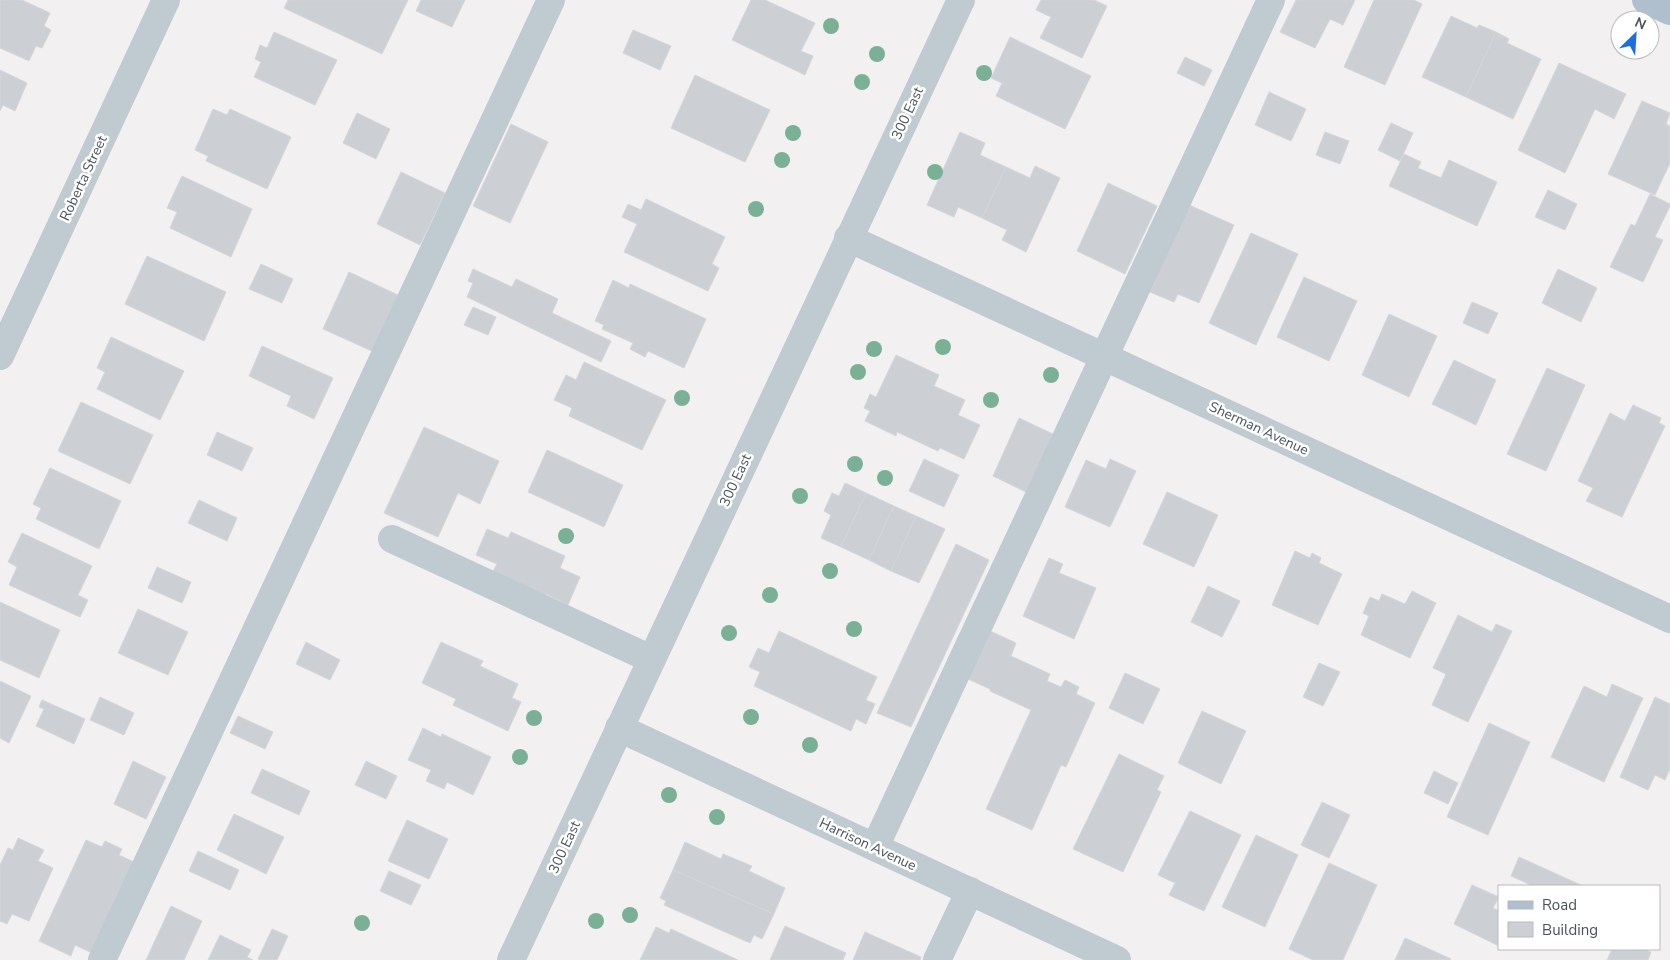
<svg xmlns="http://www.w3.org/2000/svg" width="1670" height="960" font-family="'Nunito Sans',sans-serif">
<rect width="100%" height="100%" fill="#f2f0f0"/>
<!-- building -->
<g fill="#cccfd4" stroke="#d4d6db">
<polygon points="0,0 22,0 50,13 44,26 51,30 42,48 36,46 29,61 0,48"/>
<polygon points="288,0 408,0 382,54 284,8"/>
<polygon points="421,0 465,0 452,27 416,11"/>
<polygon points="751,0 765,0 815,23 801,51 813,56 805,75 732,40"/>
<polygon points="1041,0 1094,0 1107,6 1082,58 1040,38 1051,17 1036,10"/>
<polygon points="1296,0 1355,0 1343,25 1330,19 1315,48 1280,32"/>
<polygon points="1374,0 1414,0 1422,4 1385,85 1344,67"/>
<polygon points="1451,16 1477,28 1479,25 1496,32 1466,97 1422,77"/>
<polygon points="633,30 671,46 660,70 623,53"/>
<polygon points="274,32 337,60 315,105 254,77 261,62 255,59 260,45 267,48"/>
<polygon points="1496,32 1509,39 1507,43 1541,59 1513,119 1466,97"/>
<polygon points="1010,37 1091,76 1065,129 996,96 1002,83 991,78"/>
<polygon points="1185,57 1212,70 1204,86 1177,73"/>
<polygon points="1559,63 1626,94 1614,119 1595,109 1565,173 1518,150"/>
<polygon points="0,70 27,83 15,111 3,105 0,111"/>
<polygon points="695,75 770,110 745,162 671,128"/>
<polygon points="1269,92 1306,109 1291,141 1255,125"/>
<polygon points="1642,101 1670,113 1666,124 1670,126 1670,163 1655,195 1608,174"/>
<polygon points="213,109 227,115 230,109 291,137 267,189 206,161 208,156 195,150"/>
<polygon points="357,113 390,129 376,159 343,143"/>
<polygon points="1391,123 1413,133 1400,161 1378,150"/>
<polygon points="511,124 548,142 510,223 473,206"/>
<polygon points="960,132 985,143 980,155 1006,167 982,218 958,207 954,217 927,205"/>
<polygon points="1325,132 1349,141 1340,164 1316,155"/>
<polygon points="1404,154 1421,162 1418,168 1441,178 1449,160 1497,182 1477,226 1389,186"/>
<polygon points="1035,166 1060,178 1026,252 1002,240 1007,230 982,218 1006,167 1030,178"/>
<polygon points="401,172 445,193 420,245 377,224"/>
<polygon points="182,176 252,209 231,257 170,228 177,212 167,208"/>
<polygon points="1108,183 1157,206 1125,274 1077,251"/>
<polygon points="1548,190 1577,204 1565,230 1535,217"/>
<polygon points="1650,194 1670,204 1670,206 1655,237 1663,240 1643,282 1610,267 1631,224 1635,226"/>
<polygon points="646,199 725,237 712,264 719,268 708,291 624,252 637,224 622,217 628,204 641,210"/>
<polygon points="1189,205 1234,225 1199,303 1178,294 1174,302 1150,292"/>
<polygon points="1251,233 1298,254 1256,345 1209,323"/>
<polygon points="147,256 226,292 204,341 125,304"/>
<polygon points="261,264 293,279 282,303 249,289"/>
<polygon points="473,269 512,287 516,279 558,299 552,313 611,341 601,362 467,297 473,283 468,281"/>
<polygon points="1558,269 1597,288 1581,322 1542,303"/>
<polygon points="349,272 400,296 374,352 323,329"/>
<polygon points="1304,277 1357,301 1329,361 1277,337"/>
<polygon points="613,280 629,288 630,284 706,319 684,368 648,351 645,357 630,349 633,343 602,329 604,325 595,321"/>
<polygon points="1472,302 1498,313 1488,334 1463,323"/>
<polygon points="473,307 496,317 488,335 464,325"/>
<polygon points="1389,314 1437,336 1409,397 1362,375"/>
<polygon points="111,337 184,371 160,420 97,389 105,372 97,368"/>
<polygon points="262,346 333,378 314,419 287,406 291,396 249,376"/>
<polygon points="896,355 939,375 934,386 965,400 958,415 980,425 964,459 940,448 938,451 897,432 896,436 865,421 870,411 864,408 870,394 876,397"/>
<polygon points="1454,360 1496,380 1476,425 1432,404"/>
<polygon points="584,362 666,400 642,450 569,416 572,408 554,400 566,375 576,380"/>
<polygon points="1547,368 1585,385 1546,471 1507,454"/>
<polygon points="81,402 153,435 130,484 58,451"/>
<polygon points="1633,405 1661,418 1659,423 1665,426 1622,517 1586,501 1593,488 1578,481 1610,413 1625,421"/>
<polygon points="1019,418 1055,435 1028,493 993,476"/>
<polygon points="424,427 499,461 480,504 458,493 438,537 384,513"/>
<polygon points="217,432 253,448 242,471 207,455"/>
<polygon points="547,450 623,485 604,527 528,492"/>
<polygon points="924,459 959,475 944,507 909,491"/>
<polygon points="1110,459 1136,471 1110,527 1065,507 1086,460 1106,469"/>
<polygon points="50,468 121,501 99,549 36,519 41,508 33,504"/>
<polygon points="845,483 866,493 841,547 821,538 831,515 824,511 832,493 839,496"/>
<polygon points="1167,492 1218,515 1194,567 1143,544"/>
<polygon points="866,493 894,506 869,560 841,547"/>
<polygon points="199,500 237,518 227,541 188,523"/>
<polygon points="894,506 916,516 891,571 869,560"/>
<polygon points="916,516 945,529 919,583 891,571"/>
<polygon points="487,529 508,538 511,532 565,556 560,568 580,577 568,605 546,594 544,598 492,573 497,564 476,555"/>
<polygon points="22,533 92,566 78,595 88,600 80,617 9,585 17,567 8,562"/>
<polygon points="956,544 989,560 911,727 877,713"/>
<polygon points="1295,551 1310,558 1312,553 1321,558 1319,563 1342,574 1318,625 1272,605"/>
<polygon points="1049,558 1063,564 1059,573 1096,588 1074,639 1023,616"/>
<polygon points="157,567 191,582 182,603 148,588"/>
<polygon points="1208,586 1240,601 1222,637 1191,622"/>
<polygon points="1412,591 1436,603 1410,658 1361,635 1369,616 1363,613 1370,597 1379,601 1382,594 1405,604"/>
<polygon points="0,602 60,630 39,678 0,660"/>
<polygon points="138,609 188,632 168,675 118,653"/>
<polygon points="1458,615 1492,632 1496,624 1512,631 1468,722 1432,705 1446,674 1433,668"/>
<polygon points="779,631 877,677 866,700 875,704 866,724 856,719 851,731 754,686 760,672 749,667 758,648 769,653"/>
<polygon points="990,631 1016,643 1011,656 1050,674 1047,681 1061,687 1065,680 1079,687 1076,694 1095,703 1066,767 1061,765 1032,830 986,809 1031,710 990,691 990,689 968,679"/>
<polygon points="306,642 340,660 330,680 296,664"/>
<polygon points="441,642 483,661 480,666 518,684 512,698 521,702 508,731 453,705 456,699 422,683"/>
<polygon points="1319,663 1340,672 1323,706 1303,697"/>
<polygon points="1125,673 1160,689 1143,724 1109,708"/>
<polygon points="0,681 31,696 9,743 0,738"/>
<polygon points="1612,684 1643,698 1604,782 1551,757 1584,686 1607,697"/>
<polygon points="100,697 134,713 124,735 90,720"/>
<polygon points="1655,697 1670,704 1670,769 1665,780 1655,775 1648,790 1620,777"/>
<polygon points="42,700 85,719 74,744 36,726 44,709 39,707"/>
<polygon points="1202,711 1246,731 1221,784 1178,763"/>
<polygon points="238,716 273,732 265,749 230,733"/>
<polygon points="1489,723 1530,742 1488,835 1447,817"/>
<polygon points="423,728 441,737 442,734 491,757 473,795 447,782 444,789 426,781 431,770 408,760"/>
<polygon points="1119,754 1164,776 1157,790 1161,792 1123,872 1073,849"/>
<polygon points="133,761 166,777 146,819 114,804"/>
<polygon points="366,761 397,776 386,799 355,785"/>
<polygon points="262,769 310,791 299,815 251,793"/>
<polygon points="1434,771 1458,783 1448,804 1424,793"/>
<polygon points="1322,802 1350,815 1329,858 1301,845"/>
<polygon points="1190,811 1241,835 1204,911 1169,895 1175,883 1158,875"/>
<polygon points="234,814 284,837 266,874 217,850"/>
<polygon points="407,820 448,839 429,879 388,861"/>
<polygon points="1256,835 1298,855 1265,927 1222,907"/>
<polygon points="18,838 44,850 38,861 53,868 29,921 12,914 7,924 0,921 0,865 8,848 13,850"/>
<polygon points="86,840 102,847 105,841 122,849 119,855 134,862 92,953 75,945 71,956 39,941"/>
<polygon points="685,842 721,859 723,854 752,866 749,871 785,888 774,914 673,870"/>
<polygon points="198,851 239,870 230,890 189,871"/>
<polygon points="1519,857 1583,886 1528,886 1529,884 1511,876"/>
<polygon points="1329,863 1377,885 1343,960 1313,960 1289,949"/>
<polygon points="673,870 774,914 762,939 754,935 750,943 664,905 666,901 660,898"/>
<polygon points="389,871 421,885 411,905 380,891"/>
<polygon points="1472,885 1499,897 1493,908 1499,911 1499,946 1454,924"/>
<polygon points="171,906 202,921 184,960 146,960"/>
<polygon points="785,926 846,953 843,960 770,960"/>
<polygon points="656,927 669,933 671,929 738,960 640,960"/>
<polygon points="272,929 288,936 277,960 261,960 258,959"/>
<polygon points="865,932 921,957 920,960 853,960"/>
<polygon points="220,935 251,950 247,957 253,960 208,960"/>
<polygon points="1405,938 1451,959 1450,960 1395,960"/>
<polygon points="1612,949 1643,949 1651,952 1648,960 1607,960"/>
</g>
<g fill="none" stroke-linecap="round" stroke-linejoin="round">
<!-- minor -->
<g stroke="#c0cad1" stroke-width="28">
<polyline points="848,238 1670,619"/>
<polyline points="0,356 166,0"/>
<polyline points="392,539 651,659"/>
<polyline points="619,728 1117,960"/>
<polyline points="875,847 1271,0"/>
<polyline points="102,960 551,0"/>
<polyline points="511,960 961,0"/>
<polyline points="937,960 970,891"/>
</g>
<!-- major -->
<polyline stroke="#b0bfce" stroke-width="28" points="1646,0 1670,11"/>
</g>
<!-- trees -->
<g fill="#7ab196">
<circle cx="831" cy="26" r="8"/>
<circle cx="877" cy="54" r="8"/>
<circle cx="984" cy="73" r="8"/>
<circle cx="862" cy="82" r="8"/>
<circle cx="793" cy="133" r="8"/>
<circle cx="782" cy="160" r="8"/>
<circle cx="935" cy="172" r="8"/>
<circle cx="756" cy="209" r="8"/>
<circle cx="943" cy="347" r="8"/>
<circle cx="874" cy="349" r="8"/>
<circle cx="858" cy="372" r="8"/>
<circle cx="1051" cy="375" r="8"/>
<circle cx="682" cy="398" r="8"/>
<circle cx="991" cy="400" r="8"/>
<circle cx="855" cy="464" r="8"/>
<circle cx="885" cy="478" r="8"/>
<circle cx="800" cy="496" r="8"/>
<circle cx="566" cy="536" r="8"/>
<circle cx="830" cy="571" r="8"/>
<circle cx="770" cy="595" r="8"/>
<circle cx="854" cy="629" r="8"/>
<circle cx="729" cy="633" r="8"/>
<circle cx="751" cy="717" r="8"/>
<circle cx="534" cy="718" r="8"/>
<circle cx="810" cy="745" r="8"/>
<circle cx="520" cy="757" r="8"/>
<circle cx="669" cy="795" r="8"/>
<circle cx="717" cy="817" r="8"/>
<circle cx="630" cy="915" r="8"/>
<circle cx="596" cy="921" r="8"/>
<circle cx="362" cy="923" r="8"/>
</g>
<g text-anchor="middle" stroke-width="5" stroke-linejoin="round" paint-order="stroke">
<!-- street labels -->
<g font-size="14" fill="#48535d" stroke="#fff">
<text transform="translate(907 113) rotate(-65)" y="5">300 East</text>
<text transform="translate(83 178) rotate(-65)" y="5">Roberta Street</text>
<text transform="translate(1259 428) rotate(25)" y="5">Sherman Avenue</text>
<text transform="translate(735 480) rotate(-65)" y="5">300 East</text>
<text transform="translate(868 844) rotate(25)" y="5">Harrison Avenue</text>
<text transform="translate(564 847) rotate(-65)" y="5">300 East</text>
</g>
</g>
<!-- legend -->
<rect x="1498" y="885" width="162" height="65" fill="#ffffff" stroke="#b6babe"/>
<rect x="1508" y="901" width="25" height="8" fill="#b0bfce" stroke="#b6babe"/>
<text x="1542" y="910" font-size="15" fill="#48535d">Road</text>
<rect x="1508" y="922" width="25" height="15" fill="#cccfd4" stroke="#b6babe"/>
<text x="1542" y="935" font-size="15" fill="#48535d">Building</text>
<!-- north arrow -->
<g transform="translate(1635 35) rotate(25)"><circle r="24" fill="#ffffff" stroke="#b6babe"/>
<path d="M0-4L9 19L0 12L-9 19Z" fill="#1b6fe1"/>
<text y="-8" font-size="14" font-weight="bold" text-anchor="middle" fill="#48535d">N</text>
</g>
</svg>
